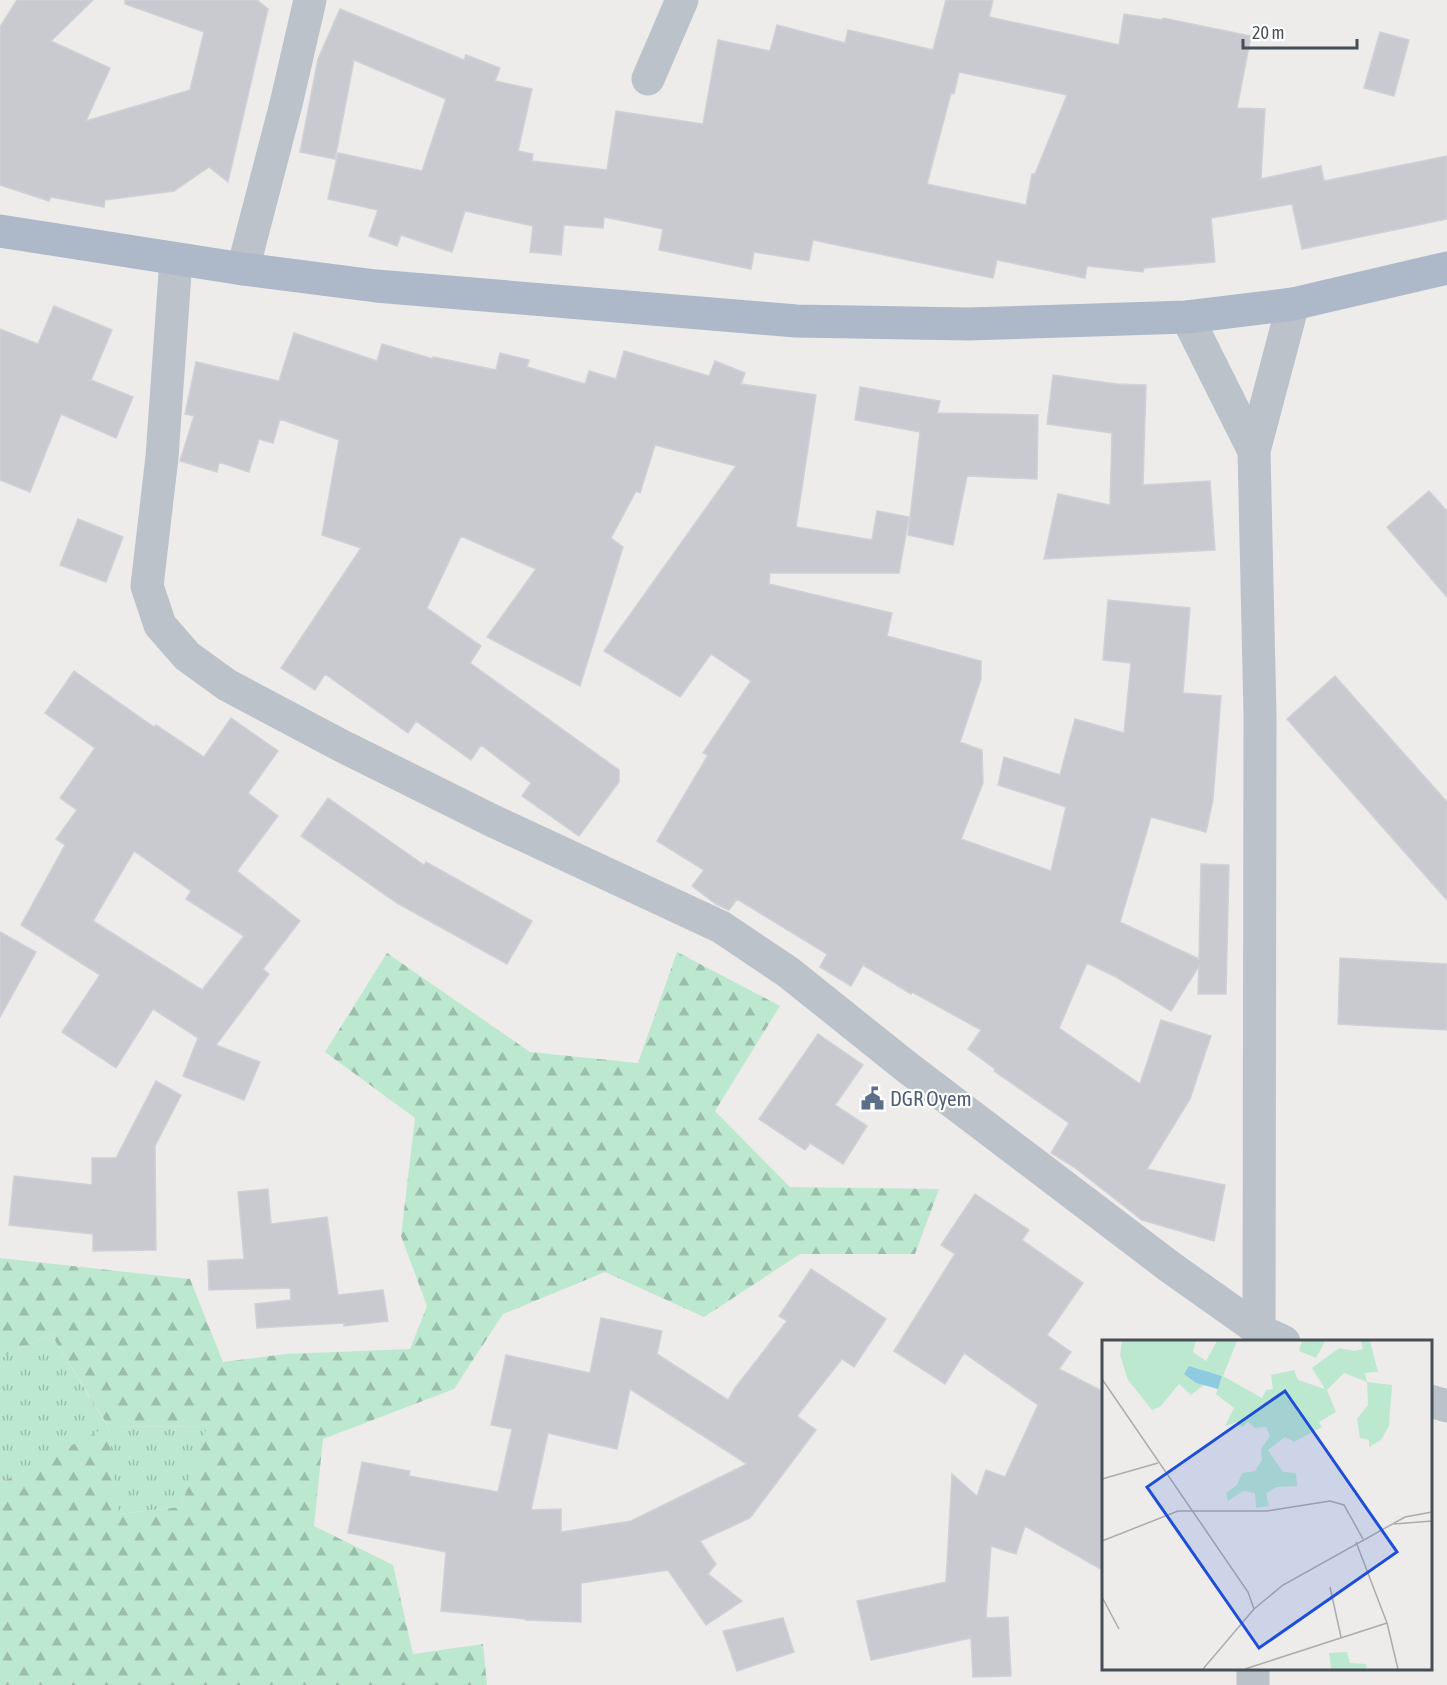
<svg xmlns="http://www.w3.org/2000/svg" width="1447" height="1685" font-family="'Asap Condensed',sans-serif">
<defs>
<pattern id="grass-tufts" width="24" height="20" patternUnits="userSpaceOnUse" patternTransform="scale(1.5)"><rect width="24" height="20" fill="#bde8d0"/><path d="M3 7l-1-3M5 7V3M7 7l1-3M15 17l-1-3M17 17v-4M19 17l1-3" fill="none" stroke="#9bbeac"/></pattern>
<pattern id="forest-firs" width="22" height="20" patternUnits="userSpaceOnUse" patternTransform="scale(1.5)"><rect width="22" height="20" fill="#bde8d0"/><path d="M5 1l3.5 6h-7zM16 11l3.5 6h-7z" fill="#9bbeac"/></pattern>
</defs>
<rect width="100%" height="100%" fill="#eeebeb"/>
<!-- grass -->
<polygon fill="url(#grass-tufts)" points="51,1334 108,1427 208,1426 181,1507 118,1514 108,1427 0,1483 0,1358"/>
<!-- forest -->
<path fill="url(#forest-firs)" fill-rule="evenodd" d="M677 952 780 1006 715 1111 790 1187 939 1189 915 1254H800L704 1317 605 1272 503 1314 454 1389 323 1439 314 1526 393 1565 413 1654 483 1644 487 1685H0V1483L108 1426 51 1334 0 1358V1258L190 1279 223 1362 285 1354 410 1349 427 1306 401 1236 415 1118 325 1052 387 953 530 1052 638 1063ZM207 1426 181 1507 119 1514 108 1427Z"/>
<!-- building -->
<g fill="#c9cad0" stroke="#d0d1d6" stroke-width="1.5" fill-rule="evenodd">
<polygon points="17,0 93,0 51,41 110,68 86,121 190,90 204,32 125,4 125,0 257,0 268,9 228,182 209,167 174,191 105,200 104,207 51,197 49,201 0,185 0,27"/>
<path d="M946 0H993L989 17 1119 45 1124 14 1162 20 1163 18 1251 36 1237 108 1265 109 1261 179 1321 166 1324 181 1447 156V219L1302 249 1292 204 1211 218 1215 262 1144 268 1143 272 1087 266 1085 278 997 260 993 278 813 240 809 261 754 252 751 269 659 250 663 229 604 217 603 228 564 225 561 255 530 252 533 226 465 211 452 252 401 235 397 246 369 236 378 210 328 199 338 153 422 171 446 99 354 60 335 159 300 152 318 59 340 9 464 60 466 55 500 68 495 81 532 89 518 151 533 154 532 161 607 170 616 111 703 124 718 40 770 51 777 25 845 43 848 30 933 50ZM959 72 1067 95 1035 174H1032L1026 205 927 184 951 93 954 94Z"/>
<polygon points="1380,32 1409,40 1394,96 1364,88"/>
<polygon points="54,306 112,330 91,380 133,397 116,438 61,414 30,492 0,480 0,329 38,344"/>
<polygon points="294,333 377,361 382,344 433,359 433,357 496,370 500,353 529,360 527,367 585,384 589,371 616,379 624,351 709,376 715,361 745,373 741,384 816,395 796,527 872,540 877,511 909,517 899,573 770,573 769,584 892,613 887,636 981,661 981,679 960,742 982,750 983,783 961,839 1051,871 1066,807 998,785 1004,757 1060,775 1075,719 1124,733 1131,663 1103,660 1108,600 1190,608 1183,693 1221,696 1213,800 1206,832 1151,817 1120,922 1199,959 1201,864 1229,865 1226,994 1198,994 1199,966 1171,1011 1116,977 1087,963 1059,1028 1140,1084 1161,1020 1211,1036 1190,1099 1147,1169 1225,1185 1214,1241 1142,1220 1074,1167 1051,1153 1069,1123 994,1071 995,1069 968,1049 981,1030 912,992 911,994 863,965 851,986 820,967 827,954 737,899 729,910 716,904 692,886 704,870 657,841 708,755 703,753 751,681 711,654 680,697 604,651 736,466 655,445 640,493 636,491 611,538 623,547 580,686 487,637 536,569 461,536 427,608 481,646 470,663 619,770 619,782 579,836 522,796 531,783 481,745 471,760 416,721 408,733 325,674 315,690 281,668 361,548 322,535 339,440 280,419 273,443 259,439 249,472 219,462 217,472 180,461 194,416 185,414 196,362 279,381"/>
<polygon points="1053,375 1116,384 1146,385 1143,485 1210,481 1215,550 1044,559 1058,494 1110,505 1112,433 1047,424"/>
<polygon points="860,387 940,401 937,413 1038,415 1037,479 967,476 953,545 908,535 920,432 855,420"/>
<polygon points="1429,491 1447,511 1447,597 1387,527"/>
<polygon points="78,519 123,537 106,582 60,565"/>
<path d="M74 671 154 727 156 725 204 757 231 718 278 751 248 793 278 816 237 871 300 921 263 969 269 974 216 1045 260 1062 244 1100 183 1076 198 1038 200 1039 153 1009 116 1068 62 1032 100 975 21 925 65 845 56 839 77 810 60 798 95 748 45 713ZM134 851 191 891 186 899 244 936 202 990 93 921Z"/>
<polygon points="1335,676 1447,802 1447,900 1287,719"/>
<polygon points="328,798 424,865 426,862 532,921 507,964 397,903 301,836"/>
<polygon points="0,932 36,952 0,1017"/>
<polygon points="1340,958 1447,964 1447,1030 1338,1024"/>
<polygon points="818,1034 863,1065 835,1105 867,1126 843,1164 810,1143 805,1150 759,1119"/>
<polygon points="156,1081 181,1095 155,1146 156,1250 93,1251 93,1234 9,1225 14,1176 92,1185 92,1158 116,1158"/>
<polygon points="268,1189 271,1224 327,1217 338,1295 383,1290 388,1321 344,1326 344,1323 257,1328 255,1304 291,1300 290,1288 209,1290 208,1261 244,1259 238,1192"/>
<polygon points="975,1194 1029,1230 1022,1240 1083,1283 1047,1335 1071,1352 1059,1369 1104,1392 1104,1571 1025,1526 1016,1554 991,1546 986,1618 1008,1617 1011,1676 973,1677 971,1638 871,1660 857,1601 946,1582 952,1474 977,1496 986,1470 1005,1477 1038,1405 964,1353 945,1384 894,1351 955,1254 941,1245"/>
<path d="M811 1269 886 1319 854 1367 842 1359 797 1416 816 1430 750 1518 700 1541 716 1564 708 1574 742 1601 706 1625 668 1570 581 1583V1622L526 1620V1619L441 1611 446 1552 348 1533 362 1462 410 1471 409 1476 498 1492 512 1429 491 1425 506 1355 590 1373 601 1318 662 1331 657 1354 728 1400 735 1388 787 1321 779 1316ZM630 1389 747 1464 631 1521 561 1532V1509L531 1510 548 1433 617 1449Z"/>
<polygon points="783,1618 794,1652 737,1671 723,1631"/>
</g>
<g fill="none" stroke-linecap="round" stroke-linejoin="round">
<!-- minor -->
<g stroke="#bbc2c9" stroke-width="33">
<polyline points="648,79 682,0"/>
<polyline points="176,259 162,457 147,586 160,625 187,656 227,685 340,745 491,820 721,927 788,972 908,1068 1170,1267 1259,1330 1284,1342"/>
<polyline points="243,269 286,104 310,0"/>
<polyline points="1187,317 1254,451"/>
<polyline points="1259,1342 1260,715 1254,451 1293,304"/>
<polyline points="1430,1401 1447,1406"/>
<polyline points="1253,1685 1253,1668"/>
</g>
<!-- major -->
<polyline stroke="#adb9c8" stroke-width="33" points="0,231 243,269 376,286 796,321 968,324 1187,317 1293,304 1447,268"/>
</g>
<!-- icons -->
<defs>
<symbol id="civic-bare" viewBox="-9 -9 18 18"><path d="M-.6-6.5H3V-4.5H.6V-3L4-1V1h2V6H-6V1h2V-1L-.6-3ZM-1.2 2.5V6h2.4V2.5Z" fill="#5c6f8a" stroke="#fff" stroke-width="2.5" paint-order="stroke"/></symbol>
</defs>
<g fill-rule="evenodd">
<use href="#civic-bare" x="856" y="1082" width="33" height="33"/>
</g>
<g text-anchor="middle" stroke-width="4.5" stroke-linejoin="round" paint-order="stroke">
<!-- service labels -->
<g font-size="21" fill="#4e5e75" stroke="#fff" text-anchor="start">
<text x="890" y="1106">DGR Oyem</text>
</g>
</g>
<!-- overview -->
<g transform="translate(1102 1340)">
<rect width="330" height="330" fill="#eeebeb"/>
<path d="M198 68 210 72 202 88 180 89 177 80 183 75 189 82Z" fill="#bde8d0"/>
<path d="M20 1H94L91 12 104 21 115 1H135L121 36 160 58 164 50 171 49 169 35 192 30 196 40 223 49 210 28 237 8 252 11 261 9 259 1H268L276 32 263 33 265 42 290 45 287 86 279 100 267 107V100L258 98 255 79 266 65 265 42 242 33 225 50 234 72 217 82 220 87 192 102 183 97 166 110 181 132 194 133 195 146 175 147 164 153 167 166 154 168 153 153 141 151 126 161 124 153 135 145 140 133 153 131 160 120 159 109 168 96 164 87 153 88 146 82 140 87 135 82 123 86 132 68 114 54 120 36 87 26 94 43 103 44 89 55 77 44 58 67 50 70 26 40 18 15ZM198 68 210 72 202 87 190 82ZM200 1H223L214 18 197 11ZM245 312 248 323 264 324 265 329H229L227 313Z" fill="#bde8d0" fill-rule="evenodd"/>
<path d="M20 1H89L78 38 52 69 27 39 20 18Z" fill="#bde8d0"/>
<path d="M87 26 120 36 116 49 94 43 82 34Z" fill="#8ecbe1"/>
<path fill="none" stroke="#abacaf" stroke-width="1.5" d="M0 39 146 252 152 269M0 139 56 123M292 184 330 181M0 201 76 171H165L228 161 242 165 261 199M254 202 285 283 296 329M228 247 239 297M0 257 17 289M101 329 152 269 181 245 303 177 330 172M143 329 285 283"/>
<path fill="#1d4ed8" fill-opacity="0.15" stroke="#1d4ed8" stroke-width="3" d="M183 51 295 212 157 308 45 147Z"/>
<rect width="330" height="330" fill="none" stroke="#464e56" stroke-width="3"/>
</g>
<!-- scale -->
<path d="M1243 39v9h114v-9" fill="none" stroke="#464e56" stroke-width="3"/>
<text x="1252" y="39" font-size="18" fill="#464e56" stroke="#ffffff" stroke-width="4.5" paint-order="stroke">20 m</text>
</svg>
